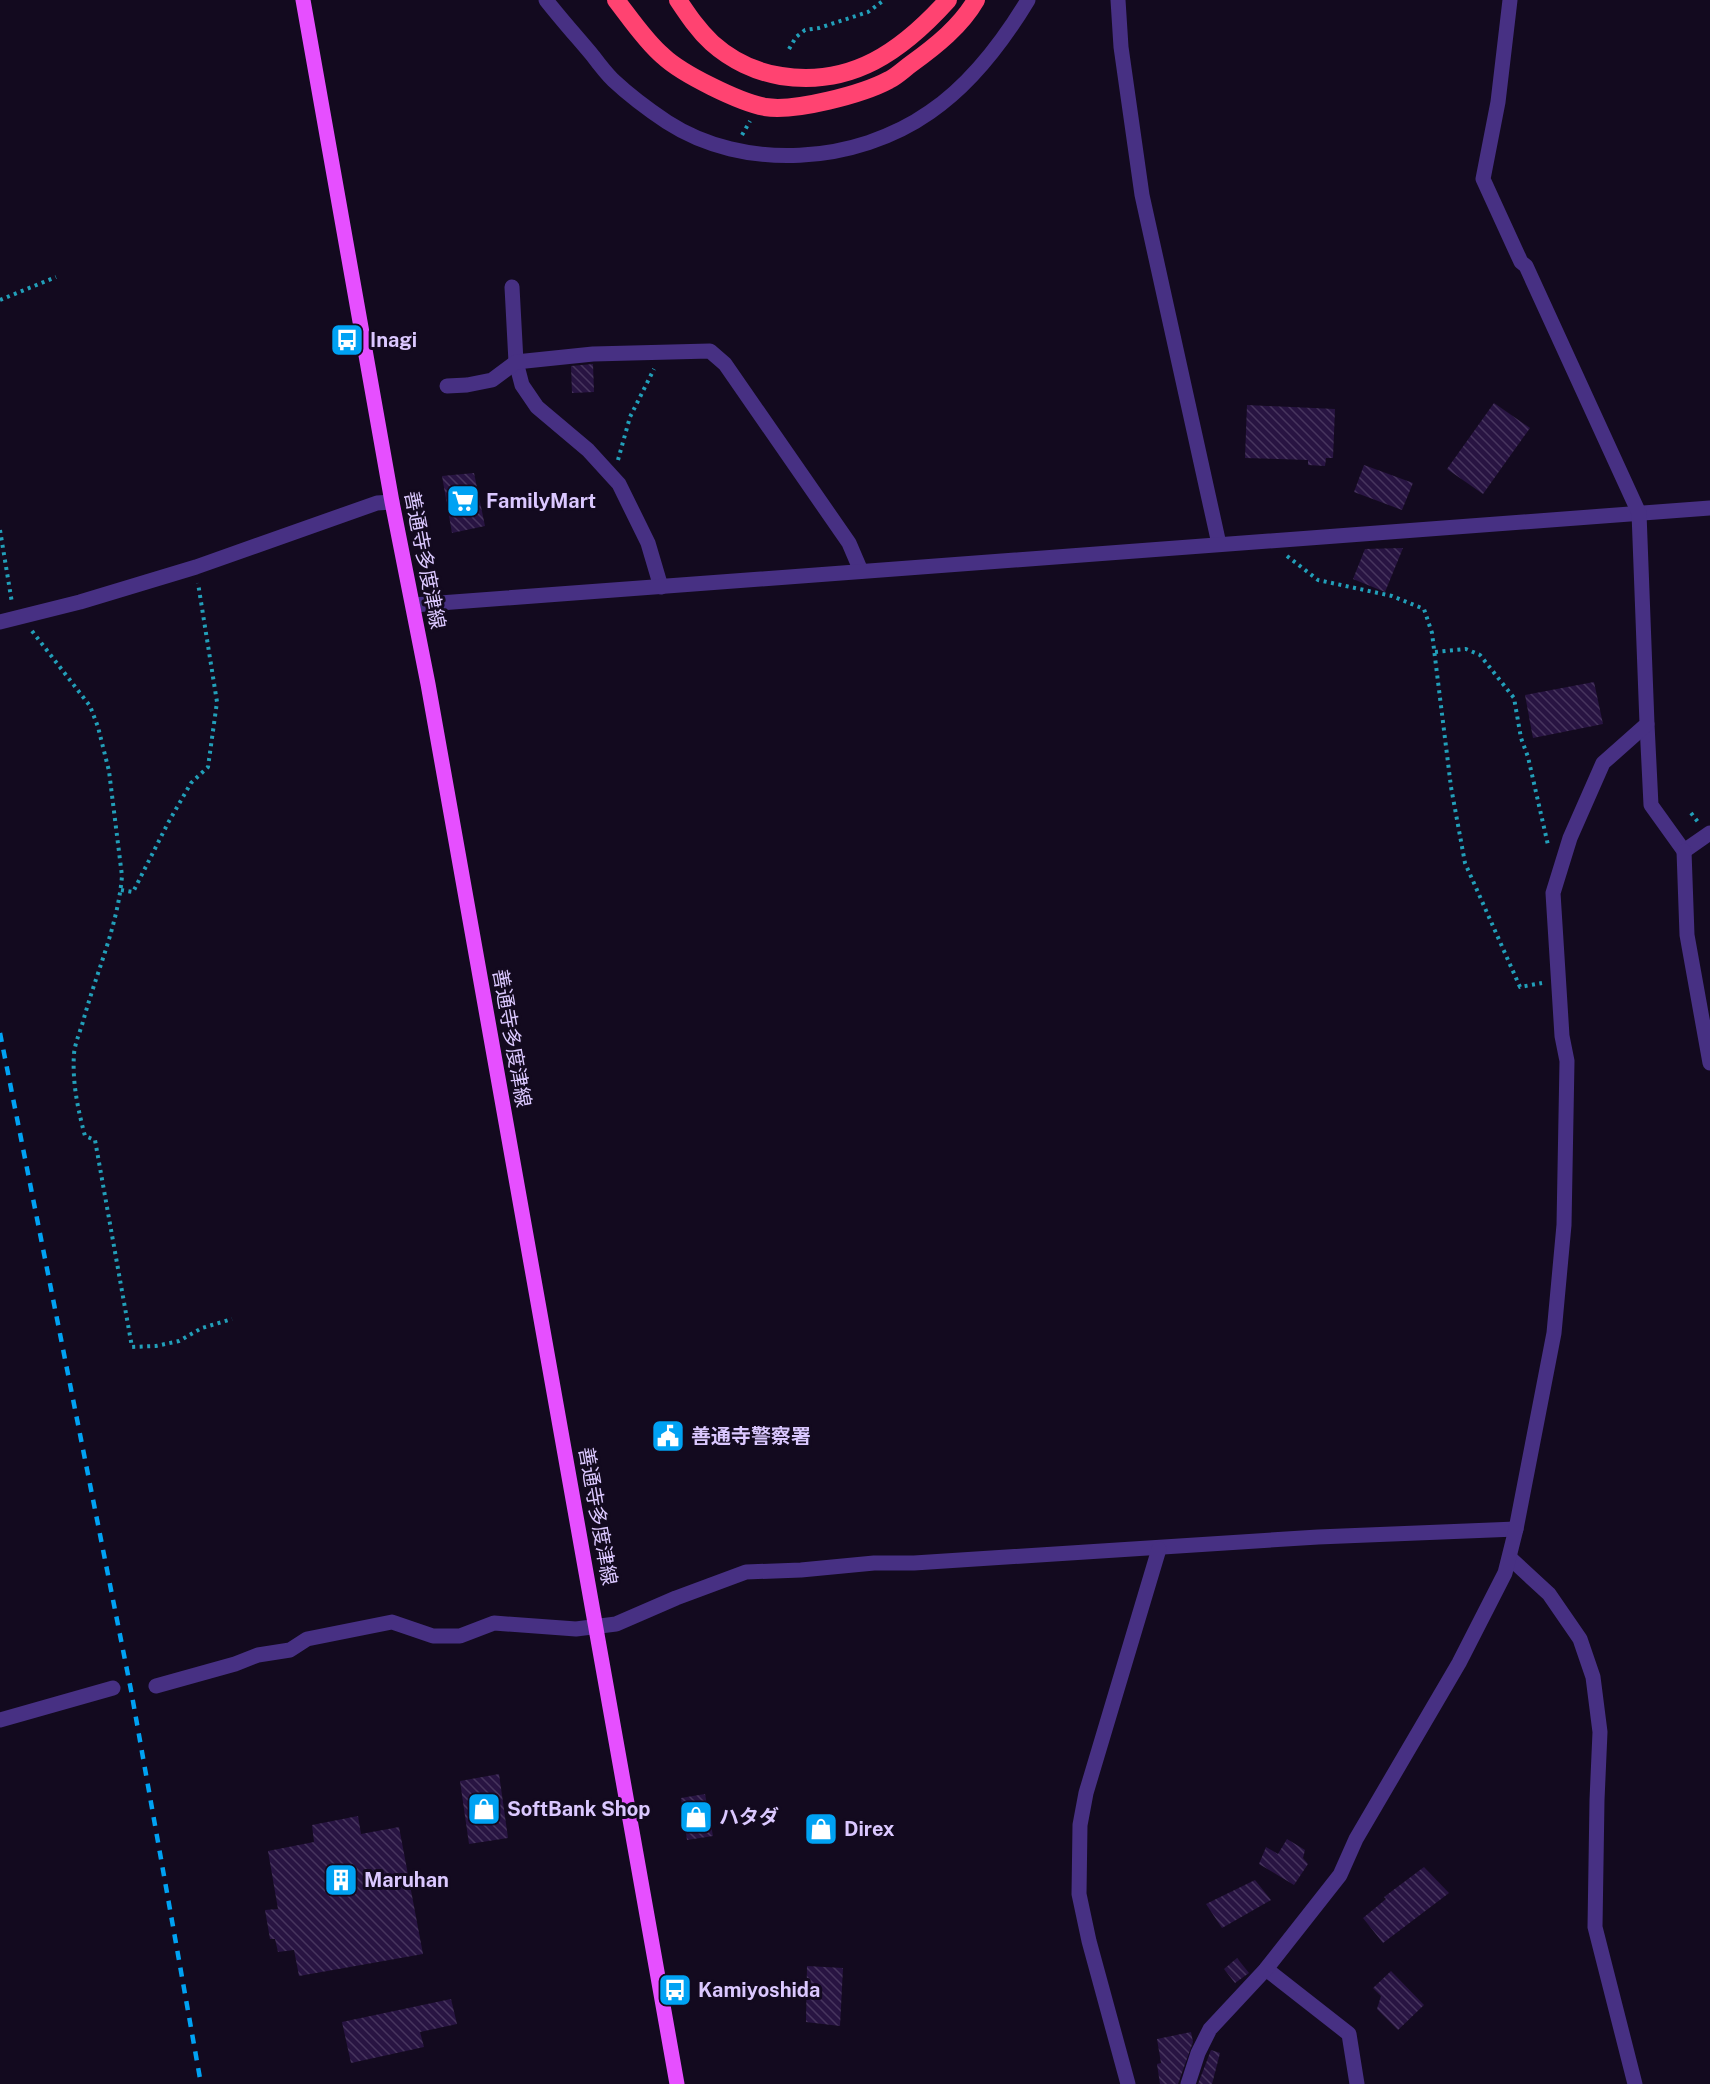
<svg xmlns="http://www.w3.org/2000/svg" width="1710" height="2084" font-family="'Public Sans','Noto Sans JP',sans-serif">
<defs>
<pattern id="building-back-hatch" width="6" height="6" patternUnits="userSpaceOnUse" patternTransform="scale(1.5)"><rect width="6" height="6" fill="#281442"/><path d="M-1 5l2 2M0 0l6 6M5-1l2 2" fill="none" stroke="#47355e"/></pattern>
</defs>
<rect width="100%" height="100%" fill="#130a1f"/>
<!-- building -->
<g fill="url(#building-back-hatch)">
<polygon points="593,364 594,392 572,393 571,366"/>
<polygon points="1494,403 1530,428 1483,494 1447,469"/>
<polygon points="1247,405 1335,409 1333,458 1326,458 1325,466 1308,465 1308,460 1245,458"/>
<polygon points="1364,465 1413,483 1402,510 1354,492"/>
<polygon points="474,473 485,526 452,533 442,476"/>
<polygon points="1403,548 1385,592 1353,579 1365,549"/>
<polygon points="1594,682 1603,724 1533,738 1525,695"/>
<polygon points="499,1774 508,1838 469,1844 460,1781"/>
<polygon points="705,1794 713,1836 687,1840 681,1798"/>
<polygon points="358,1816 361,1834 399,1827 423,1954 299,1976 294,1950 278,1952 275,1939 270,1939 265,1910 278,1909 268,1851 314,1842 312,1825"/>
<polygon points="1287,1839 1305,1850 1303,1858 1308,1864 1294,1885 1259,1864 1266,1847 1278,1854"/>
<polygon points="1424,1867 1449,1893 1383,1943 1363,1918 1386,1899 1384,1897"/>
<polygon points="1255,1880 1271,1900 1222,1928 1206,1904"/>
<polygon points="1237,1958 1249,1973 1235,1983 1224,1969"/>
<polygon points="807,1966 843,1968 840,2026 806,2022"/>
<polygon points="1391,1971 1424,2005 1398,2030 1377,2009 1381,1996 1373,1988"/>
<polygon points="451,1999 457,2024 420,2032 424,2047 351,2063 342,2022"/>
<polygon points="1191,2032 1193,2042 1178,2084 1160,2084 1157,2064 1161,2063 1157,2039"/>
<polygon points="1211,2050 1220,2053 1212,2084 1198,2084"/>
</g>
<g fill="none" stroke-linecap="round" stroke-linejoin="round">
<!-- path -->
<g stroke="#229fb9" stroke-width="4" stroke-dasharray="3 4.5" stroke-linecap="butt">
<polyline points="789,49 796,37 805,30 819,28 868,12 884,0"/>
<polyline points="742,135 750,121"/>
<polyline points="0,300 56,277"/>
<polyline points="618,460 630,417 654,369"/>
<polyline points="0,530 12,603"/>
<polyline points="1287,556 1318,580 1392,596 1424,609 1432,633 1451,787 1465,863 1520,987 1542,983"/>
<path d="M32 631 90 706 98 727 109 771 122 876C118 925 97 971 84 1018 81 1030 75 1042 74 1054 72 1082 78 1110 85 1136L95 1140 132 1347 156 1346 179 1341 202 1328 232 1319"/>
<polyline points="1435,652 1466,649 1480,655 1514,698 1521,738 1528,757 1548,845"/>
<polyline points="1691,813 1698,822"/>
<polyline points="121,890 133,892 168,823 191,783 208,767 217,702 198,583"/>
</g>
<!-- minor -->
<g stroke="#473083" stroke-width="15">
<path d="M546 0C561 19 577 37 593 56 599 64 606 73 613 80 629 95 649 110 667 122 744 172 856 164 930 112 971 84 1002 43 1028 0"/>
<polyline points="1118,0 1121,47 1142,195 1219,544"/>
<polyline points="512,287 516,362 522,385 537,407 588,450 619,484 648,543 661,587"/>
<polyline points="447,386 467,385 492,380 516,362 593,354 710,351 725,364 849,543 861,571"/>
<polyline points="413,605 1710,508"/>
<polyline points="0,622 80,602 196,567 377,503 392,502"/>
<polyline points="1647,724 1651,805 1684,851 1710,833"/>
<polyline points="1684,851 1687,935 1710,1063"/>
<polyline points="1510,1558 1549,1594 1580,1639 1593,1677 1600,1732 1597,1800 1595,1927 1635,2084"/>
<polyline points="156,1686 235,1664 258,1655 290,1650 307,1639 392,1622 433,1636 460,1636 494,1623 576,1629 616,1624 676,1598 746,1572 801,1570 874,1563 914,1563 1318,1537 1516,1529"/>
<polyline points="0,1720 113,1688"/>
<polyline points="1266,1969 1349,2034 1357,2084"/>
<polyline points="1128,2084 1089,1941 1079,1894 1080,1825 1086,1793 1159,1549"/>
<polyline points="1188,2084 1198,2053 1210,2029 1266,1969 1340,1875 1356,1839 1459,1663 1505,1573 1516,1529 1554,1333 1564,1225 1567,1061 1562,1036 1553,893 1570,838 1603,763 1647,724 1639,513 1526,266 1521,262 1483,179 1498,102 1510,0"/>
</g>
<!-- major -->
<polyline stroke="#e64fff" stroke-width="15" points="303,0 392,502 428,684 677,2084"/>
<!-- highway -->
<g stroke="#ff4371" stroke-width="18">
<path d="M616 0C630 18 646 42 663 56 682 74 739 102 765 107 795 112 863 94 889 80 897 76 904 69 911 64 936 46 961 26 976 0"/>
<path d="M678 0C688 15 698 30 712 43 731 60 756 72 781 76 852 87 902 51 948 0"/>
</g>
<!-- rail -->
<polyline stroke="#00a2f3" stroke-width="4.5" stroke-dasharray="9 8" stroke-linecap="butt" points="0,1033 131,1690 201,2084"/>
</g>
<!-- icons -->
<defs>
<symbol id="bus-square" viewBox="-11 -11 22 22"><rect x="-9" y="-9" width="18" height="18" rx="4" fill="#00a2f3" stroke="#130a1f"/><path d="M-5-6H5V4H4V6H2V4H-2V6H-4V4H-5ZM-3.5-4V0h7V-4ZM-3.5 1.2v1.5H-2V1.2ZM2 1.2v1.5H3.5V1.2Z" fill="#fff"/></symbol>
<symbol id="supermarket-square" viewBox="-11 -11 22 22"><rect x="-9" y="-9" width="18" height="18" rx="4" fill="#00a2f3" stroke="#130a1f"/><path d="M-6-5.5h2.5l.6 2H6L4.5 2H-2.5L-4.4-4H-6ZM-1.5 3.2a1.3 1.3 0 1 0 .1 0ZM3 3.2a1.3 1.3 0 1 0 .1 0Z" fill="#fff"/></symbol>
<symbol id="civic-square" viewBox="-11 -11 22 22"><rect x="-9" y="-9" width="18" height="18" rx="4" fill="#00a2f3" stroke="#130a1f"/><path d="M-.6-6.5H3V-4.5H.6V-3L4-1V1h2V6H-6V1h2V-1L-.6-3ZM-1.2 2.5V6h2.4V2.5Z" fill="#fff"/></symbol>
<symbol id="shop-square" viewBox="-11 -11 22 22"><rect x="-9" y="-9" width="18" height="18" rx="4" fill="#00a2f3" stroke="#130a1f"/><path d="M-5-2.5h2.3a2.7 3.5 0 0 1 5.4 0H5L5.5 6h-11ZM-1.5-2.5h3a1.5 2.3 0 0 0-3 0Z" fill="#fff"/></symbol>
<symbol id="building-square" viewBox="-11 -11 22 22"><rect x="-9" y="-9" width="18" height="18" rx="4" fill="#00a2f3" stroke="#130a1f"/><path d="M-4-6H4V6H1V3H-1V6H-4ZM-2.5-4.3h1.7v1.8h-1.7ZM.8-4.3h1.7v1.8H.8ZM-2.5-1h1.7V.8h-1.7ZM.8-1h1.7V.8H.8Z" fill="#fff"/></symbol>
</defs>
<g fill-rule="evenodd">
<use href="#bus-square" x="328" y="321" width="38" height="38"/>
<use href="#supermarket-square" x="444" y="482" width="38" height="38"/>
<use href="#civic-square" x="649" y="1417" width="38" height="38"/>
<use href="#shop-square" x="465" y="1790" width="38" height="38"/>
<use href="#shop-square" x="677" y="1798" width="38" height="38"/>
<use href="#shop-square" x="802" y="1810" width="38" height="38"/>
<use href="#building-square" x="322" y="1861" width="38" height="38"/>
<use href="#bus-square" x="656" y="1971" width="38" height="38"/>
</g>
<g text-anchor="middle" stroke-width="6" stroke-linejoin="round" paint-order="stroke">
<!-- poi labels -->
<g font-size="20" font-weight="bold" fill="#dbc8ff" stroke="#130a1f" text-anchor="start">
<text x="370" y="347">Inagi</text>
<text x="486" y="508">FamilyMart</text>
<text x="691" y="1443">善通寺警察署</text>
<text x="507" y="1816">SoftBank Shop</text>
<text x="719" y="1824">ハタダ</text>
<text x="844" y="1836">Direx</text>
<text x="364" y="1887">Maruhan</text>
<text x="698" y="1997">Kamiyoshida</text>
</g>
<!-- street labels -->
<g font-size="20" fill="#dbc8ff" stroke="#130a1f">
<text transform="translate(425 560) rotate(79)" y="7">善通寺多度津線</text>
<text transform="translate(512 1038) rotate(80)" y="7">善通寺多度津線</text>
<text transform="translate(598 1516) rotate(80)" y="7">善通寺多度津線</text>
</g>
</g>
</svg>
